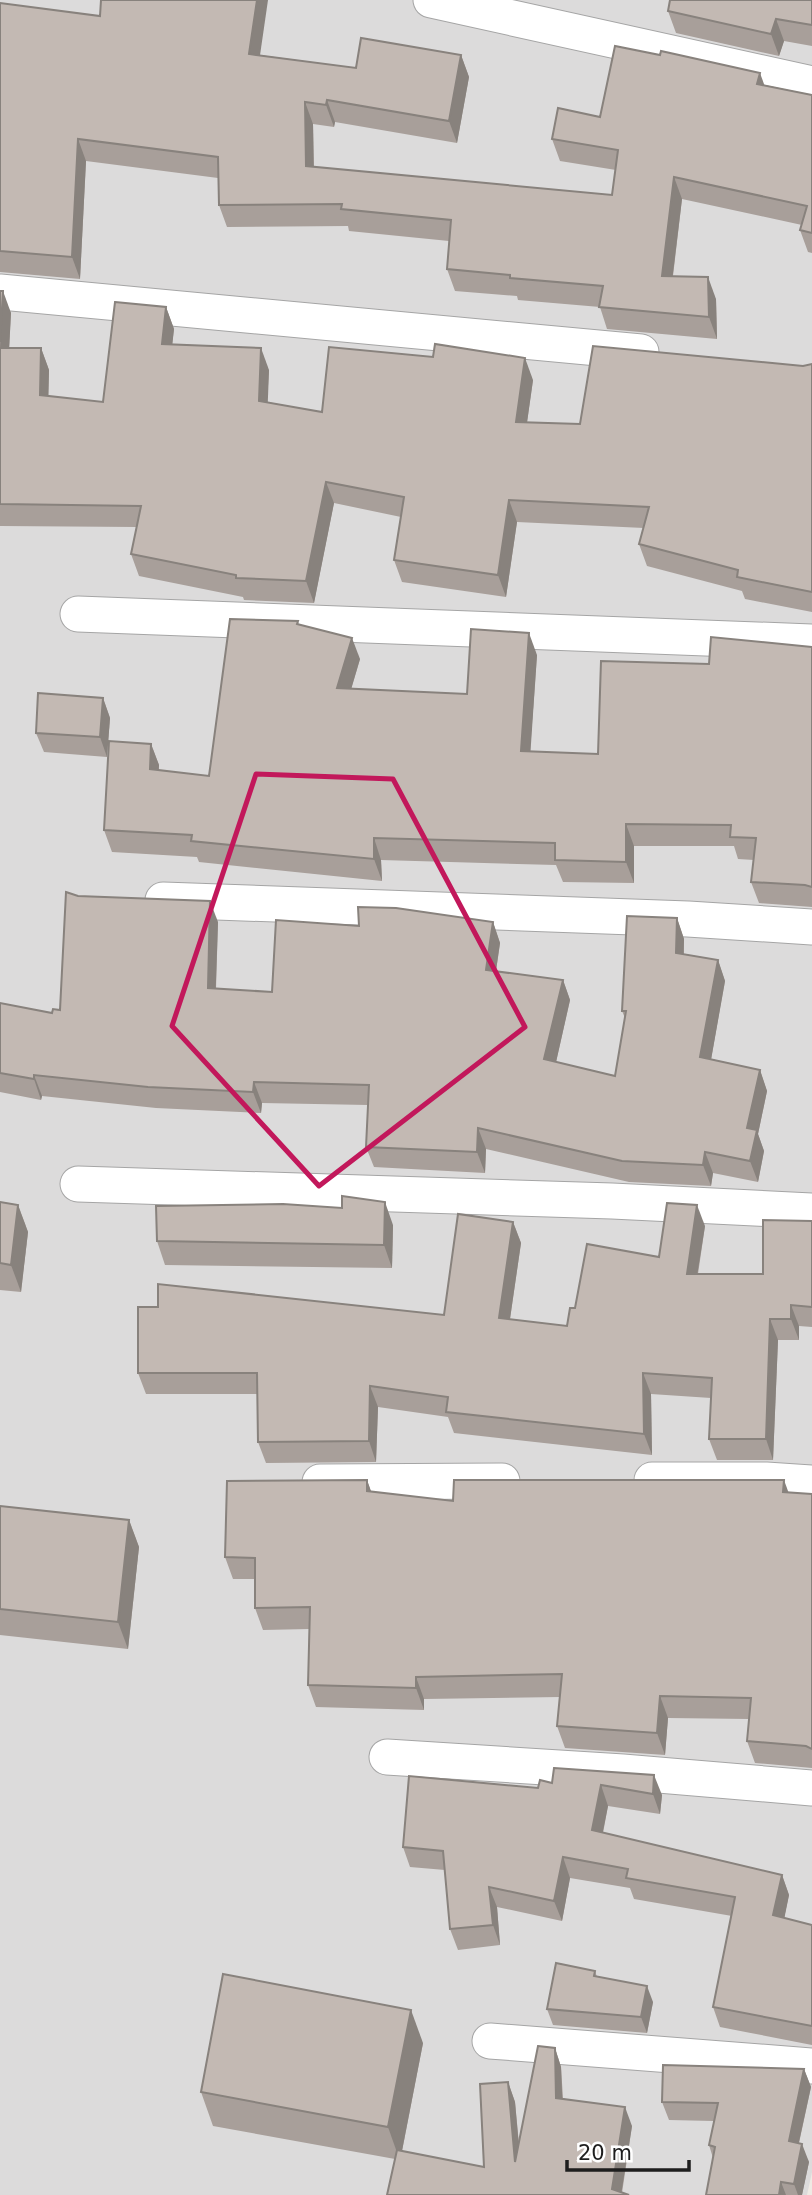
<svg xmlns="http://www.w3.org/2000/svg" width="812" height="2195" font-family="'DejaVu Sans',sans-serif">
<rect width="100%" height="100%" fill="#efeae4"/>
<!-- residential -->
<polygon fill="#dcdbdb" points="0,0 812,0 812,2172 807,2195 0,2195"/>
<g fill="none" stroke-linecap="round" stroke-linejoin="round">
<defs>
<g id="street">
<polyline points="431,0 812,84"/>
<polyline points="0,292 641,352"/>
<polyline points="78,614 812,642"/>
<polyline points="163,900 688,919 812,927"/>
<polyline points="78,1184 612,1201 812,1211"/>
<polyline points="652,1480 766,1480 812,1483"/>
<polyline points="320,1482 502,1481"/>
<polyline points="387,1757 623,1772 812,1788"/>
<polyline points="490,2041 812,2066"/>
</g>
</defs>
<!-- street casing -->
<use href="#street" stroke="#a5a5a5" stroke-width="37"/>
<!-- street -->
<use href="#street" stroke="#fff" stroke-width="35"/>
</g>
<!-- wall -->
<g fill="#a89f9a">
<polygon points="812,0 812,46 784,41 779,56 676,33 668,11"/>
<polygon points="0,3 260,55 356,68 461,55 469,77 457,143 335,122 334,127 313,124 314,167 612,195 616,170 560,161 552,139 600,117 765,85 812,95 812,253 808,252 800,230 802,225 682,199 673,276 716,299 717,339 607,329 600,307 518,300 517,296 455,291 447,269 449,241 349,231 348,226 227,227 219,205 218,178 86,161 80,279 0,272"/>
<polygon points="0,291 11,313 9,348 41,348 49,370 48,396 103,402 166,307 174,329 172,344 269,370 267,402 322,412 533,380 527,422 580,424 812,364 812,612 745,599 742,591 647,566 639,544 644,528 517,522 506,597 402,582 394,560 401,517 334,503 314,603 244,600 243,597 139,576 131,554 137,527 0,526"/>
<polygon points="298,621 299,625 360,659 351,689 467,694 537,655 530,752 598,754 709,664 812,647 812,907 759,903 751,882 754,860 738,859 734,846 634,846 634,883 563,882 556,865 381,860 382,881 199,862 197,857 112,852 104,830 151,744 159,765 159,770 209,776"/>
<polygon points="103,698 110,718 107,757 44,752 36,733"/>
<polygon points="78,896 218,922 216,989 272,992 359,926 493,922 500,943 496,971 563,980 570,1000 556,1062 615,1076 625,1018 622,1011 677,918 684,939 684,954 718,960 725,981 711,1059 760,1070 767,1091 758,1134 764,1151 758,1182 713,1173 711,1186 629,1182 486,1149 485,1173 374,1167 366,1147 368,1105 262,1103 261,1113 156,1108 42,1096 41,1100 0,1092 0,1003 52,1013 60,1010"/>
<polygon points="0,1202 18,1205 28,1232 21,1292 0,1290"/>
<polygon points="812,1221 812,1327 799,1326 799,1340 778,1340 773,1460 717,1460 709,1439 711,1398 651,1394 652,1455 454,1433 448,1417 378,1407 376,1462 266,1463 258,1442 257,1394 146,1394 138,1373 444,1315 513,1222 521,1243 510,1319 567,1326 575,1308 659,1257 705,1226 698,1274 763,1274"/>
<polygon points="393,1225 392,1268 165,1265 157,1241"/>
<polygon points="367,1480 371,1492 453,1501 788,1492 812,1494 812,1768 755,1763 747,1741 749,1719 668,1718 665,1755 565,1748 557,1726 560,1697 424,1699 424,1710 316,1707 308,1685 309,1629 263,1630 255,1608 255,1579 233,1579 225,1557"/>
<polygon points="0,1506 129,1520 139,1547 128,1649 0,1635"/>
<polygon points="554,1768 662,1795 660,1814 608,1806 603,1833 782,1875 789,1895 784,1918 812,1925 812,2045 720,2027 713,2007 732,1916 634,1899 630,1888 570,1878 562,1921 497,1907 500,1945 458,1950 450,1929 445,1870 410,1867 403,1847 552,1783"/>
<polygon points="595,1971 597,1977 653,2002 647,2033 553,2025 547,2009"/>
<polygon points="423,2043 402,2151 484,2167 508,2082 515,2102 519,2144 555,2048 561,2067 563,2098 632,2126 622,2193 395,2159 213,2126 201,2092"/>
<polygon points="804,2069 811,2087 799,2143 809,2162 802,2195 706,2195 713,2158 709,2145 714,2121 669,2120 662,2102"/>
</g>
<!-- shaded-wall -->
<g fill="#88827d">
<polygon points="257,0 268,0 257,76 249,54"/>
<polygon points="776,19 784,41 779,56 771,34"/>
<polygon points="461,55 469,77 457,143 449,121"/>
<polygon points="760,73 768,95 757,84"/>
<polygon points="327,100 335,122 334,127 326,105"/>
<polygon points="305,102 313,124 314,188 306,166"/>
<polygon points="78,139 86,161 80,279 72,257"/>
<polygon points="674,177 682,199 670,298 662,276"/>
<polygon points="708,277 716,299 717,339 709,317"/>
<polygon points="3,291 11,313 8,370 0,349"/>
<polygon points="166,307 174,329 170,366 162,344"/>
<polygon points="41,348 49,370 48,417 40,395"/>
<polygon points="261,348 269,370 267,423 259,401"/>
<polygon points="525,358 533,380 524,444 516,422"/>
<polygon points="326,482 334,503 314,603 306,581"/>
<polygon points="509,500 517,522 506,597 498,575"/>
<polygon points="529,633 537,655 529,773 521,751"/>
<polygon points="352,638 360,659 345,710 337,688"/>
<polygon points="103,698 110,718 107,757 100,737"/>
<polygon points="151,744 159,765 157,791 150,769"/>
<polygon points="626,824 634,846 634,883 626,862"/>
<polygon points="374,838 381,860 382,881 374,859"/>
<polygon points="210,901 218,922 215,1009 208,988"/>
<polygon points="677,918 684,939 683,974 676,953"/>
<polygon points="493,922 500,943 493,991 486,970"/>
<polygon points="718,960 725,981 708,1077 700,1057"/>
<polygon points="563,980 570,1000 552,1080 544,1059"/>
<polygon points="760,1070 767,1091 758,1134 764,1151 758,1182 750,1161 747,1128"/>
<polygon points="34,1075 42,1096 41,1100 34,1079"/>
<polygon points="254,1082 262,1103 261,1113 253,1092"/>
<polygon points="478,1128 486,1149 485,1173 477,1152"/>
<polygon points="705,1152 713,1173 711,1186 703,1165"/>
<polygon points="385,1202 393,1225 392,1268 384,1245"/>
<polygon points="18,1205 28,1232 21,1292 11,1265"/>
<polygon points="697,1205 705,1226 694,1295 687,1274"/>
<polygon points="513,1222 521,1243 507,1339 499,1318"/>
<polygon points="791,1305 799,1326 799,1340 791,1319"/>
<polygon points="770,1319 778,1340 773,1460 766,1439"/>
<polygon points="643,1373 651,1394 652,1455 644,1434"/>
<polygon points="370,1386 378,1407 376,1462 369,1441"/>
<polygon points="367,1480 375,1502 367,1491"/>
<polygon points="784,1480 792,1502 783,1492"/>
<polygon points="129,1520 139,1547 128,1649 118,1622"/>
<polygon points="416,1677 424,1699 424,1710 416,1688"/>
<polygon points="660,1696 668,1718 665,1755 657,1733"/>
<polygon points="654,1775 662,1795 660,1814 653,1794"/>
<polygon points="601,1785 608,1806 599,1851 592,1830"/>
<polygon points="563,1857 570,1878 562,1921 554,1901"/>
<polygon points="782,1875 789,1895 781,1935 773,1915"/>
<polygon points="489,1887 497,1907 500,1945 493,1925"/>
<polygon points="647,1986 653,2002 647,2033 641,2017"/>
<polygon points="411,2010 423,2043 400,2161 388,2127"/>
<polygon points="555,2048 561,2067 563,2117 556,2098"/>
<polygon points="804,2069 811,2087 795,2160 789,2141"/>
<polygon points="508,2082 515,2102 522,2181 515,2162"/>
<polygon points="625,2107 632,2126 621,2195 612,2189"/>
<polygon points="802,2144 809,2162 802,2195 798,2195 794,2184"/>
<polygon points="781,2182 786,2195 779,2195"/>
</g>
<!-- building -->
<g fill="#c3b9b3" stroke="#88827d" stroke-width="2">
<polygon points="101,0 257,0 249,54 356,68 361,38 461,55 449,121 327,100 326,105 305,102 306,166 612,195 618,150 552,139 558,108 600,117 615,46 660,55 661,51 760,73 757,84 812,95 812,233 800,230 807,206 674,177 662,276 708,277 709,317 599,307 603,286 510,278 510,275 447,269 451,220 341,209 342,204 219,205 218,157 78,139 72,257 0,251 0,3 100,16"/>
<polygon points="670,0 812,0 812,25 776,19 771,34 668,11"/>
<polygon points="0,291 3,291 0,342"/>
<polygon points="115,302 166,307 162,344 261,348 259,401 322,412 329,347 433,357 435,344 525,358 516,422 580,424 593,346 803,366 812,364 812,592 737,577 738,570 639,544 649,507 509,500 498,575 394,560 404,497 326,482 306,581 236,578 236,575 131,554 141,506 0,504 0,348 41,348 40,395 103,402"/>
<polygon points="230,619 298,621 297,624 352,638 337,688 467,694 471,629 529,633 521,751 598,754 601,661 709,664 711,637 812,647 812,887 805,885 751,882 756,838 730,837 731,825 626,824 626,862 555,860 555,843 374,838 374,859 191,841 192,835 104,830 109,741 151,744 150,769 209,776"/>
<polygon points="38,693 103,698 100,737 36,733"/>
<polygon points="66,892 78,896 210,901 208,988 272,992 276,920 359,926 358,907 396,908 493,922 486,970 563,980 544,1059 615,1076 626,1011 622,1011 627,916 677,918 676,953 718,960 700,1057 760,1070 747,1128 757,1130 750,1161 705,1152 703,1165 622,1161 478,1128 477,1152 366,1147 369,1085 254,1082 253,1092 148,1087 34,1075 34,1079 0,1073 0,1003 52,1013 53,1009 60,1010"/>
<polygon points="342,1196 385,1202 384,1245 157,1241 156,1206 283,1204 342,1208"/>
<polygon points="0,1202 18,1205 11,1265 0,1263"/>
<polygon points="667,1203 697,1205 687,1274 763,1274 763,1220 812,1221 812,1307 791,1305 791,1319 770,1319 766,1439 709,1439 712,1378 643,1373 644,1434 446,1412 448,1397 370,1386 369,1441 258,1442 257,1373 138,1373 138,1307 158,1307 158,1284 444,1315 458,1214 513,1222 499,1318 567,1326 570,1308 575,1308 587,1244 659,1257"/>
<polygon points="367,1480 367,1491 453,1501 454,1480 784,1480 783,1492 812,1494 812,1749 806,1746 747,1741 751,1698 660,1696 657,1733 557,1726 562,1674 416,1677 416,1688 308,1685 310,1607 255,1608 255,1558 225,1557 227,1481"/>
<polygon points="0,1506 129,1520 118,1622 0,1609"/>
<polygon points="554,1768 654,1775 653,1794 601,1785 592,1830 782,1875 773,1915 812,1925 812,2026 713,2007 735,1897 626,1878 628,1869 563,1857 554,1901 489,1887 493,1925 450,1929 443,1851 403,1847 409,1776 538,1788 540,1780 552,1783"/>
<polygon points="556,1963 595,1971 594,1976 647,1986 641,2017 547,2009"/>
<polygon points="223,1974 411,2010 388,2127 201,2092"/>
<polygon points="538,2046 555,2048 556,2098 625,2107 612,2189 629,2195 387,2195 397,2150 484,2167 480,2084 508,2082 515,2162"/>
<polygon points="663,2065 804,2069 789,2141 802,2144 794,2184 781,2182 779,2195 706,2195 715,2147 709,2145 718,2103 662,2102"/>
</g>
<!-- marked area -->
<path fill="none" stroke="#c2185b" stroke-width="5" stroke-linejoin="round" d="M256 774 393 779 525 1027 319 1186 172 1026Z"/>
<!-- scale -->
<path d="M567 2160v10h122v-10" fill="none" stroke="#1e1e1e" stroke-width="3.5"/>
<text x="578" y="2160" font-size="21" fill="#1e1e1e" stroke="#ffffff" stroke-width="5" paint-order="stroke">20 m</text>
</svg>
